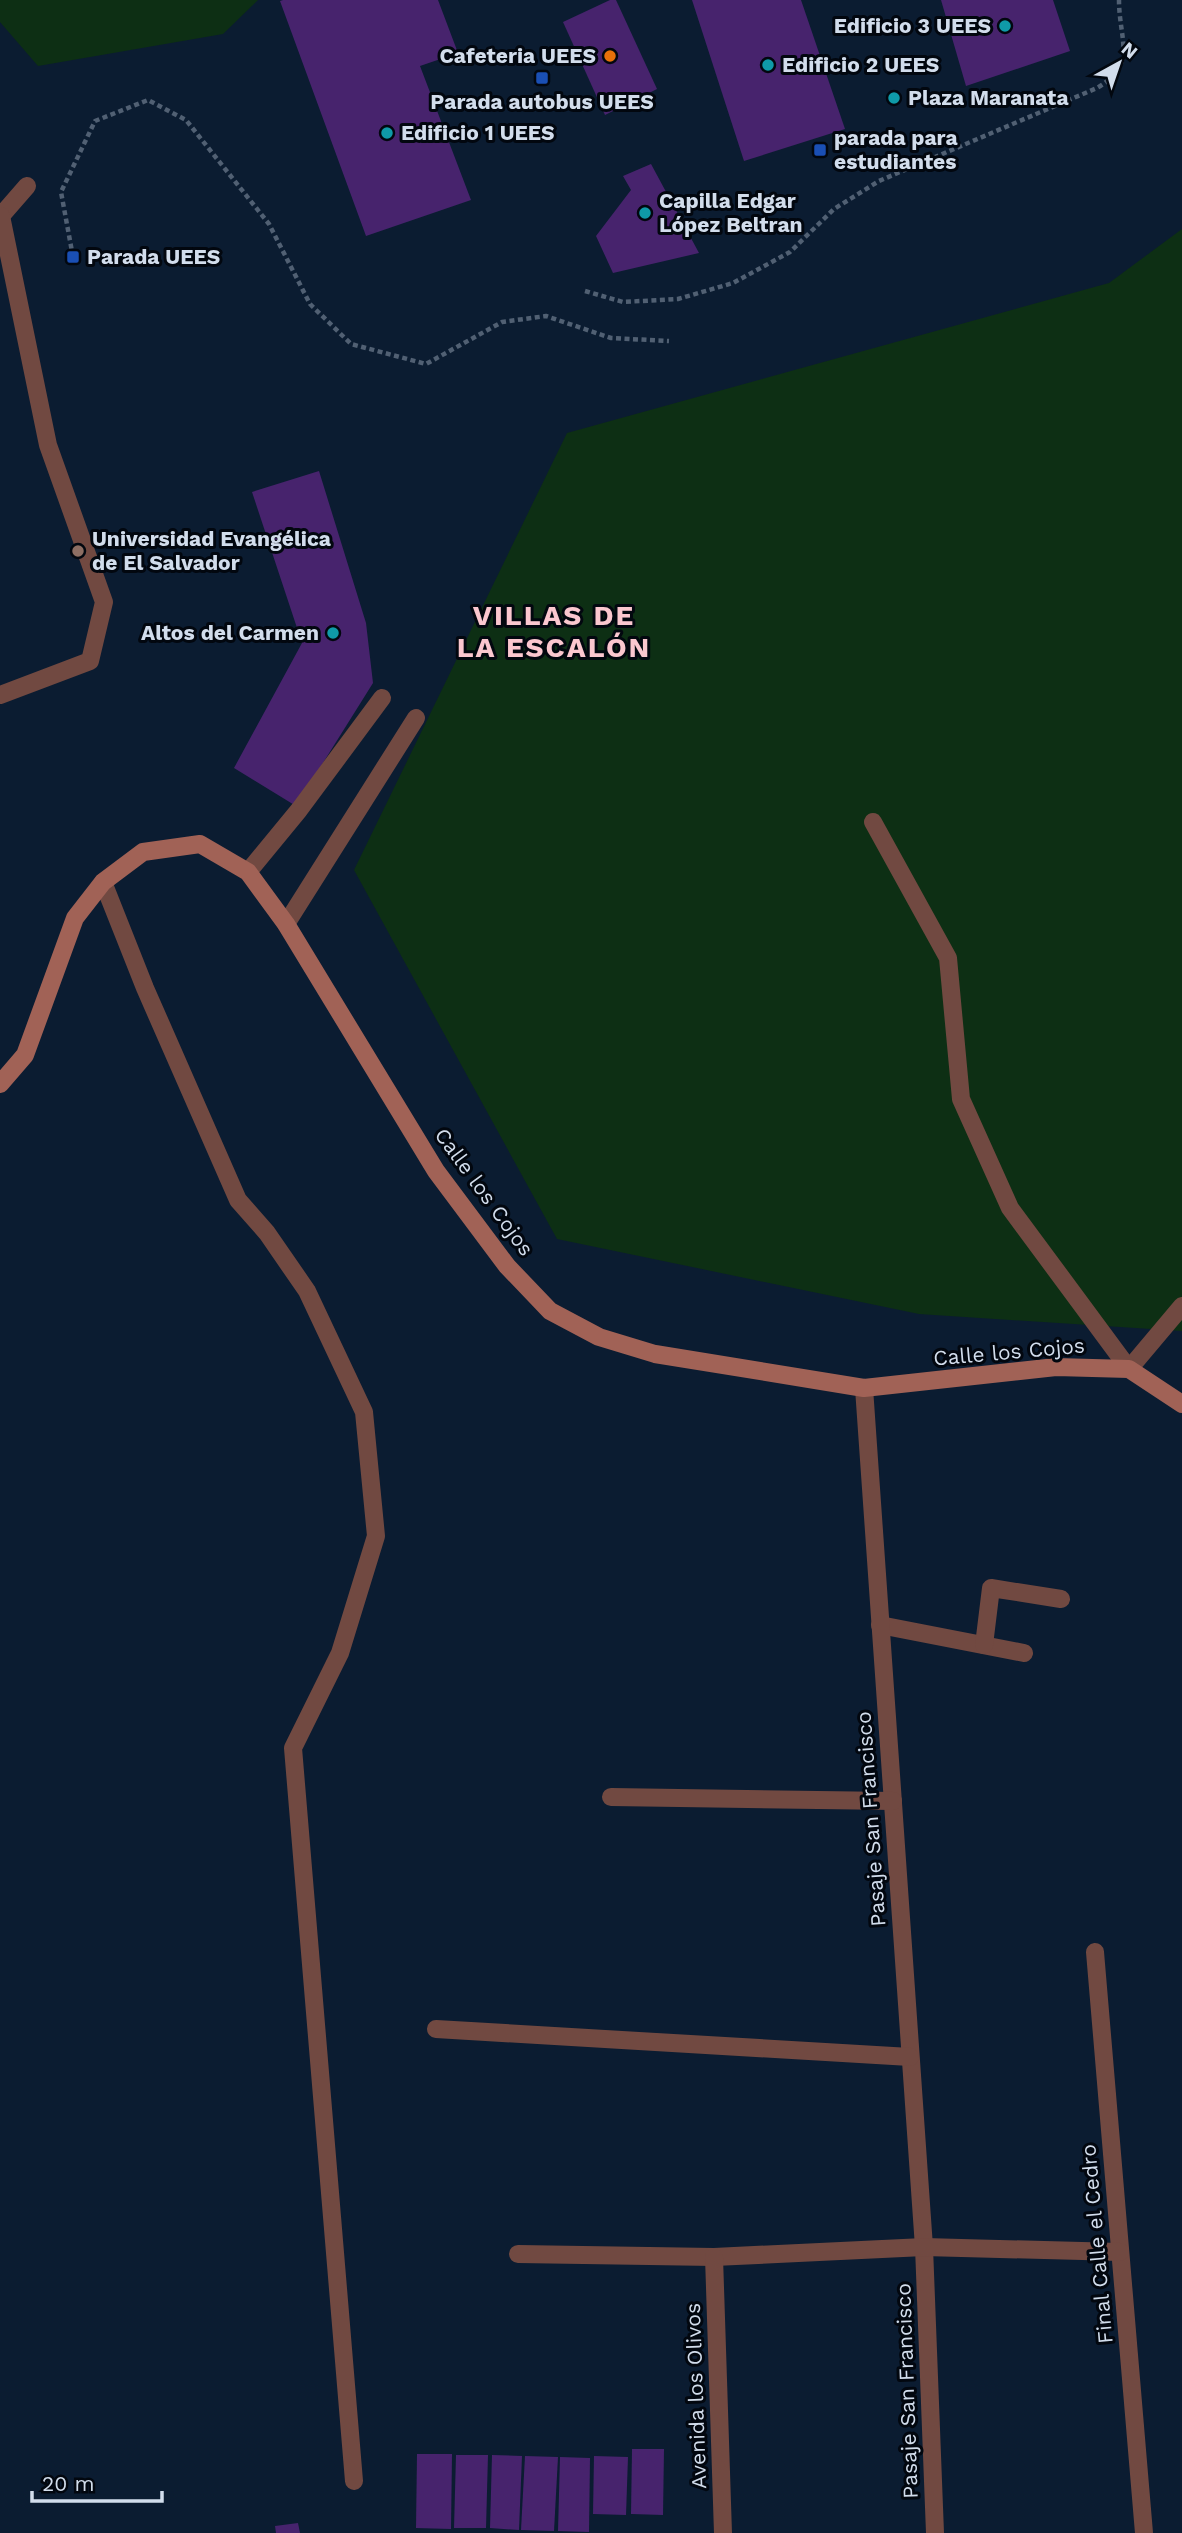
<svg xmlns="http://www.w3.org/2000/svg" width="1182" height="2533" font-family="'Work Sans',sans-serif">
<rect width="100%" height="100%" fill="#0b1c31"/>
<!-- green -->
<g fill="#0d2f14">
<polygon points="0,0 258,0 223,34 38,66 0,22"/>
<polygon points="1182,229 1182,1331 919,1314 557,1239 354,870 567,433 1109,283"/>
</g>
<!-- building -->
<g fill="#47236d">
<polygon points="283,0 438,0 458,53 420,66 471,200 366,236 280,1"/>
<polygon points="610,0 616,0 657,89 605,115 563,22"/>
<polygon points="692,0 801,0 845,129 744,161"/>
<polygon points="941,0 1053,0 1070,51 966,86"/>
<polygon points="651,164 699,253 613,273 596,236 631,190 623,176"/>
<polygon points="319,471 366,623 373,683 296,806 234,768 302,643 252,492"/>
<polygon points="632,2449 664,2449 663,2515 631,2514"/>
<polygon points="417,2454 452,2454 451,2529 416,2528"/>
<polygon points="456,2455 488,2455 486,2528 454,2528"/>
<polygon points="492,2455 522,2456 519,2530 490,2528"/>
<polygon points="525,2456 558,2457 554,2531 521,2530"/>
<polygon points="594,2456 628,2457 626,2515 593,2514"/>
<polygon points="560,2457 590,2458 589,2532 558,2531"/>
<polygon points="298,2523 300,2533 276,2533 275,2526"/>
</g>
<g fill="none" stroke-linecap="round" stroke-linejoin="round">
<!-- path -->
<g stroke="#516073" stroke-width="4.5" stroke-dasharray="5 3.5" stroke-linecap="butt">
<polyline points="73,257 61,192 95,121 148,100 186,120 269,224 310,304 351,344 426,364 502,322 546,316 611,338 669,341"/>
<path d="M585 291 623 302 678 299 733 283 790 252 834 209 879 181 1097 88C1138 64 1119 40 1119 0"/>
</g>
<!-- lane -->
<g stroke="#714941" stroke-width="18">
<polyline points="0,217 27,186"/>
<polyline points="0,695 90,661 104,602 48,445 1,216"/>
<polyline points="103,882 145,988 238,1200 267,1233 307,1291 364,1412 376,1536 340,1653 293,1748 354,2481"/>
<polyline points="1129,1369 1182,1306"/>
<polyline points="880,1625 1024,1653"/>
<polyline points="984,1645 991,1588 1061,1599"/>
</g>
<!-- street -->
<g stroke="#714941" stroke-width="18">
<polyline points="873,822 948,958 961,1099 1010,1208 1129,1369"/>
<polyline points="248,872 299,810 382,698"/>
<polyline points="286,924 416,718"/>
<polyline points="864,1388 924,2247 935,2533"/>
<polyline points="611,1797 893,1801"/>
<polyline points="1095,1952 1144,2533"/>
<polyline points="436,2029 910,2057"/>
<polyline points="518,2254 714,2257 924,2247 1120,2252"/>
<polyline points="714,2257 723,2533"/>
</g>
<!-- secondary -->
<polyline stroke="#a16256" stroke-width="18" points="0,1084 25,1055 75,918 103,882 143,852 200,844 248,872 286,924 436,1171 507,1266 550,1311 599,1337 655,1354 864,1388 1056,1367 1129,1369 1182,1404"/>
</g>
<!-- markers -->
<g fill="#0f9aa8" stroke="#02070f" stroke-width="2.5">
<circle cx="1005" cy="26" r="7"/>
<circle cx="768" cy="65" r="7"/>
<circle cx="894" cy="98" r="7"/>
<circle cx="387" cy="133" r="7"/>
<circle cx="645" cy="213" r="7"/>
<circle cx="333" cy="633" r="7"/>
</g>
<circle fill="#e8710a" stroke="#02070f" stroke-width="2.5" cx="610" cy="56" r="7"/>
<g fill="#1a4fb4" stroke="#02070f" stroke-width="2.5">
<rect x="535" y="71" width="14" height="14" rx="3.5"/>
<rect x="813" y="143" width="14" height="14" rx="3.5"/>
<rect x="66" y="250" width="14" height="14" rx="3.5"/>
</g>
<circle fill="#8d6e63" stroke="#02070f" stroke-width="2.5" cx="78" cy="551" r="7"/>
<g text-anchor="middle" stroke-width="6" stroke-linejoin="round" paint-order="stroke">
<!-- poi labels -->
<g font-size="21" font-weight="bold" fill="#d2ddec" stroke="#02070f" text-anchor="start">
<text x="991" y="33" text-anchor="end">Edificio 3 UEES</text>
<text x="596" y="63" text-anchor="end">Cafeteria UEES</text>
<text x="782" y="72">Edificio 2 UEES</text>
<text x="908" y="105">Plaza Maranata</text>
<text x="542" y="109" text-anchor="middle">Parada autobus UEES</text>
<text x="401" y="140">Edificio 1 UEES</text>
<text x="834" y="145">parada para<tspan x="834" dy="24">estudiantes</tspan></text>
<text x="659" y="208">Capilla Edgar<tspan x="659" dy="24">López Beltran</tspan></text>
<text x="87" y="264">Parada UEES</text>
<text x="92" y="546">Universidad Evangélica<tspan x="92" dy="24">de El Salvador</tspan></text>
<text x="319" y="640" text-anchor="end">Altos del Carmen</text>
</g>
<!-- street labels -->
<g font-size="21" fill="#d2ddec" stroke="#02070f">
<text transform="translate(484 1192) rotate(54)" y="7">Calle los Cojos</text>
<text transform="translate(1009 1352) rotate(-5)" y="7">Calle los Cojos</text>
<text transform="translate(871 1819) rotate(-94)" y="7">Pasaje San Francisco</text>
<text transform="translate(1097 2244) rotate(-95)" y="7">Final Calle el Cedro</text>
<text transform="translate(907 2391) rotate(-92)" y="7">Pasaje San Francisco</text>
<text transform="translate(696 2396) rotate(-92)" y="7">Avenida los Olivos</text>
</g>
<!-- district labels -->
<g font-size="28" font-weight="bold" letter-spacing="2" fill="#fbc7cf" stroke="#02070f">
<text x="554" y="625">VILLAS DE<tspan x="554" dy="32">LA ESCALÓN</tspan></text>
</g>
</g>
<!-- north arrow -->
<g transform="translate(1119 63) rotate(40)" stroke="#02070f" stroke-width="5" paint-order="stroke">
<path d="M0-5L12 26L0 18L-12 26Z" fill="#d2ddec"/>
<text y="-10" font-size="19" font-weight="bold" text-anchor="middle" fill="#d2ddec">N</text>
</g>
<!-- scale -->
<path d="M32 2491v10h130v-10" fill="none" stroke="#d2ddec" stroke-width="3.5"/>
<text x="42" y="2491" font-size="21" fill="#d2ddec" stroke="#02070f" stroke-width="5" paint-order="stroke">20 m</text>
</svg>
